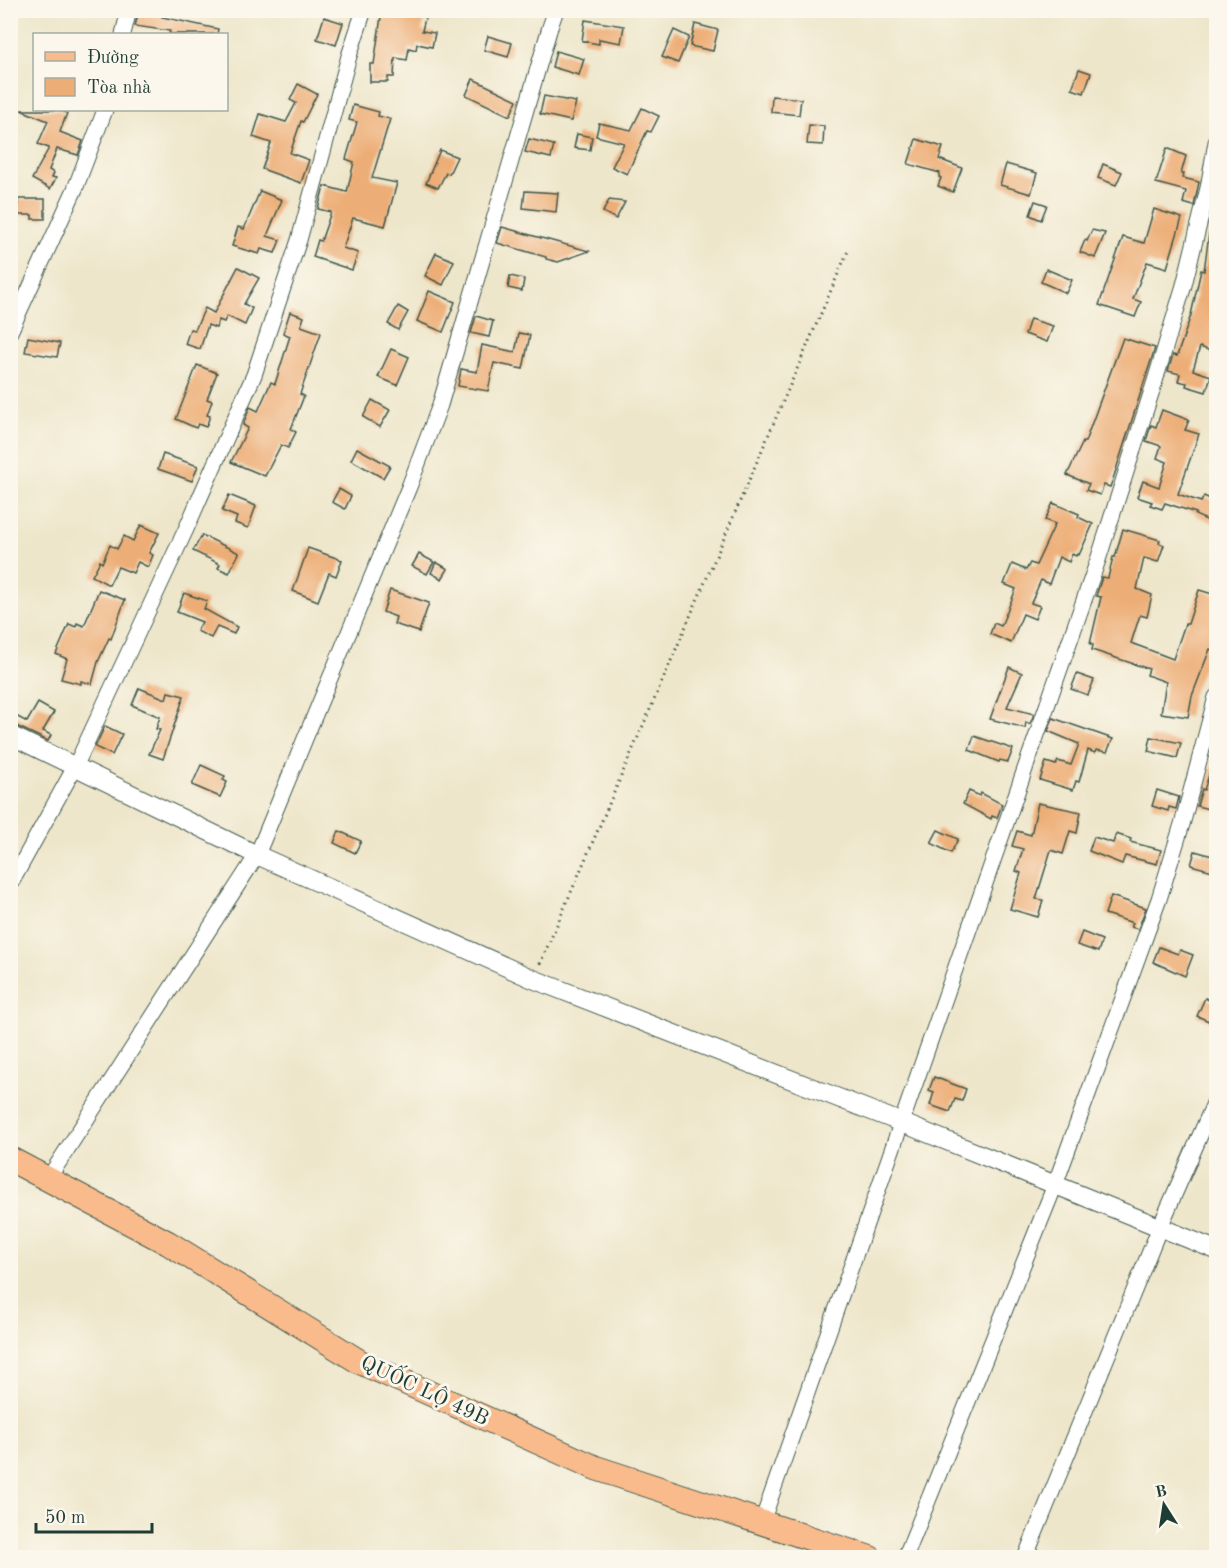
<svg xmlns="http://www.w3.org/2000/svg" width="1227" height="1568" font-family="'Old Standard TT',serif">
<rect width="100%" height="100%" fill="#fbf7ec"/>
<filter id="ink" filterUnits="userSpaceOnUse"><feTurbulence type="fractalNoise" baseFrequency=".0167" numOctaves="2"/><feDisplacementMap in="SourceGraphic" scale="12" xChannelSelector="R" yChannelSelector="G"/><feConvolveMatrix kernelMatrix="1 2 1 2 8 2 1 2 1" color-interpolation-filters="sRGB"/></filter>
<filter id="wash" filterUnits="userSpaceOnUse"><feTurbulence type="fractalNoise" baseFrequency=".008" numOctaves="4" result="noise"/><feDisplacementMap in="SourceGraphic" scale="24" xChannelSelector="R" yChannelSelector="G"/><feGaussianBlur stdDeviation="1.35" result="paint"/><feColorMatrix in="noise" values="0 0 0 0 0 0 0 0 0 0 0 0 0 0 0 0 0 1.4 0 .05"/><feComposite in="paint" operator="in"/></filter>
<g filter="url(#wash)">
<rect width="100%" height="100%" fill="#eee6ca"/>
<g id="blocks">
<!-- building -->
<g fill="#edad76">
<polygon points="139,10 163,14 162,17 218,29 217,34 169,34 170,31 135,26"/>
<polygon points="382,10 427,10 422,31 435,33 432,47 417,44 416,50 409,48 407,60 395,58 394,77 388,77 388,82 370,82 370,64 374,64"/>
<polygon points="324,17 343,23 336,45 317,39"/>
<polygon points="585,20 624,26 621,43 599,39 599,44 582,41"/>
<polygon points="695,24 718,30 713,51 690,46"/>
<polygon points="674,30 689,37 678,63 662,57"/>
<polygon points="488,36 512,43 508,57 484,50"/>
<polygon points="556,51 584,59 579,75 552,67"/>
<polygon points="1079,69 1091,73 1084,93 1072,89"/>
<polygon points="473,79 517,100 510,116 466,95"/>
<polygon points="298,84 317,94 303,122 301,121 290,153 309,160 301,183 262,169 271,143 253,137 260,114 286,122 296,103 290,100"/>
<polygon points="544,96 576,102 571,121 540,114"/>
<polygon points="772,96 801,99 799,115 771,112"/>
<polygon points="353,105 379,112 378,116 390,119 372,178 397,183 385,226 353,218 343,248 358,253 352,270 313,257 318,240 321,241 331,212 318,209 324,186 347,192 354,162 346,159 357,122 349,120"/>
<polygon points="642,108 659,116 651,132 647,131 627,174 612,167 624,143 596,136 599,123 631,130"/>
<polygon points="21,110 58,110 67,113 60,132 83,141 78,155 57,149 49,170 54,173 52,177 56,178 50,189 32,179 49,148 38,144 48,121"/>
<polygon points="809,125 824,126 823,145 807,144"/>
<polygon points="577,134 592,137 590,150 574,148"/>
<polygon points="529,139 554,145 551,158 525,152"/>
<polygon points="916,139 943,147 939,159 962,168 953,192 938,186 941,178 939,177 940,173 908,164"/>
<polygon points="1167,148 1186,156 1181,174 1184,174 1183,178 1199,182 1194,206 1183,203 1186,191 1156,183"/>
<polygon points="440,150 457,157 449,174 446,173 438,188 426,183"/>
<polygon points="1006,164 1037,173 1031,194 1000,185"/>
<polygon points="1103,164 1122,172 1116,185 1098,178"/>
<polygon points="260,191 282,200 267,236 280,240 275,253 261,249 259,254 232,246 238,227 244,229"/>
<polygon points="525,191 558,193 556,212 523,208"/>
<polygon points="18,199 45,199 45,219 32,219 32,215 10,215 10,204 18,204"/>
<polygon points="609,200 625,202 616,219 603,212"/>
<polygon points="1035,201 1047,205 1041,220 1030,215"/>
<polygon points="1154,209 1182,218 1167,268 1147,262 1133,299 1141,302 1135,317 1099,305 1123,237 1144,243"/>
<polygon points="502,227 534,236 589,251 558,262 546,259 546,257 497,243"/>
<polygon points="1092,230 1105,233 1095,258 1080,252 1085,240 1087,241"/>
<polygon points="1209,234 1216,235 1216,348 1212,346 1211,351 1200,347 1193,370 1211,376 1206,392 1186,386 1187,383 1178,381 1180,374 1168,371 1173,355 1177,356 1191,315 1201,270 1204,271"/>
<polygon points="436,253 454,261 443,285 425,276"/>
<polygon points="238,267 259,278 244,304 252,308 245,325 227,316 224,322 219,320 216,328 208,325 200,349 185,344 190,329 195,330 205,308 214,313"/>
<polygon points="1046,269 1072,280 1066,293 1041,282"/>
<polygon points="510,276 524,279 522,291 508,288"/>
<polygon points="429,291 455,302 443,332 417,321"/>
<polygon points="398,306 408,312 398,330 388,324"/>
<polygon points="290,312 304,317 301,326 321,333 300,394 304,396 291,429 296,432 288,448 281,445 265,476 231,462 248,428 243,425 250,407 258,411 271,382 275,384 290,336 283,333"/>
<polygon points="476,316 493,321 489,337 471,333"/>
<polygon points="1030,319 1053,326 1047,342 1025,334"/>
<polygon points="519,333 530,335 523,369 494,363 488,391 458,386 461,369 477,372 482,345 515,352"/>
<polygon points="28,337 60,343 57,357 25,352"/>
<polygon points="1123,338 1155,348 1114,476 1110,487 1104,485 1100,495 1086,490 1089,484 1067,475 1083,442 1085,442"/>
<polygon points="391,349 409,357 397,385 378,377"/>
<polygon points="197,365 217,373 207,399 212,401 207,415 210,416 206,427 198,424 196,428 176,419"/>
<polygon points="372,400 390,410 380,427 363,417"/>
<polygon points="1162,410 1189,420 1185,430 1199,434 1178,494 1201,502 1204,496 1216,502 1216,515 1213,523 1195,515 1196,513 1165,503 1162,509 1150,505 1152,502 1137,497 1143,481 1159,487 1167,462 1157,458 1161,446 1146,441 1151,425 1156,427"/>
<polygon points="357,448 390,466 383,478 351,460"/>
<polygon points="163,454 198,466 192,481 158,469"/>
<polygon points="339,489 351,496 345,509 332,502"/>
<polygon points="229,495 256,506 248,528 235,523 237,517 222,511"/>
<polygon points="1053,503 1079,514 1078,517 1093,524 1079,555 1077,554 1076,556 1072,554 1069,562 1059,557 1049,584 1041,580 1031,603 1040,606 1035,619 1023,614 1011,643 990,634 994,623 1001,626 1016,589 1004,584 1012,564 1026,570 1030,563 1036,565 1055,524 1045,520"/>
<polygon points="141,525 159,533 149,553 153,555 148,567 138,562 133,573 118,567 109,585 92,576 100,561 102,563 110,545 117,549 124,536 133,541"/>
<polygon points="1123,529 1160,540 1159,543 1164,545 1158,562 1144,558 1137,589 1152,595 1147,617 1140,615 1131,643 1173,659 1185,624 1188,624 1199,590 1216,595 1216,652 1210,649 1192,696 1188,717 1161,713 1166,682 1147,675 1149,669 1092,650 1093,645 1090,644 1101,597 1096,596 1102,577 1108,578 1113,557 1115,557"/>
<polygon points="202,535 239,553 229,573 218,568 220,564 193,551"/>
<polygon points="308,548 342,560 336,576 329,573 318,601 293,591"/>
<polygon points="419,554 434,562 427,574 412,566"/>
<polygon points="436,562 448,569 442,579 431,573"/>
<polygon points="99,590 125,600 111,639 109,638 98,662 92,684 81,681 81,684 61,679 67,659 56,654 69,624 76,627 77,623 84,626"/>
<polygon points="390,590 429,603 419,632 394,624 396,617 383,612"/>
<polygon points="184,593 207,601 204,609 237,627 234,634 217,627 211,638 197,631 202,622 177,612"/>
<polygon points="1009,667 1022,673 1007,707 1034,714 1030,724 1026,722 1025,728 990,719"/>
<polygon points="1077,674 1094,680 1088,695 1071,689"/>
<polygon points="139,688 166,699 168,692 184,696 163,759 149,754 160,730 156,729 160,717 132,705"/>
<polygon points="38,703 54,712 43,731 51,735 48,741 12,724 16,716 27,722"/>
<polygon points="1053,718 1113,739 1107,752 1096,750 1095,753 1088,750 1079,782 1076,781 1073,790 1040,780 1046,762 1056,765 1058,761 1071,765 1079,744 1048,731"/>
<polygon points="105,726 122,734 112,755 95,747"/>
<polygon points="974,736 1013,749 1008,762 1000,760 999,762 969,750"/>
<polygon points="1151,737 1181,743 1177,758 1148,751"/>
<polygon points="1214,760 1216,761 1216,811 1197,806 1202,789 1204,790"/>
<polygon points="201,765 225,776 223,780 227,782 220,797 192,785"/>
<polygon points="1157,790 1179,797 1176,809 1169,807 1168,811 1152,806"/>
<polygon points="969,791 980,796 981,793 1002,804 997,818 992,816 991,819 963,804"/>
<polygon points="1038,803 1081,812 1077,833 1070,831 1063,854 1051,850 1036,899 1043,900 1038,917 1010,909 1021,873 1016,871 1023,849 1012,846 1017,831 1031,835"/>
<polygon points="938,830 958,839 951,853 931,843"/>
<polygon points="339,831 361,841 355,853 334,843"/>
<polygon points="1116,834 1131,839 1130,842 1161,850 1157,864 1125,856 1122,864 1089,851 1094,837 1113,843"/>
<polygon points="1195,851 1216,857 1216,872 1191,865"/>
<polygon points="1111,896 1146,908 1138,929 1131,927 1133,923 1105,914"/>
<polygon points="1082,932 1102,940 1098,952 1077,945"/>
<polygon points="1159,947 1178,954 1180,950 1193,955 1185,976 1153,962"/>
<polygon points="1205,998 1216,1003 1216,1024 1197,1016"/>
<polygon points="934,1077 966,1089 962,1101 955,1099 950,1112 930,1105 934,1092 929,1090"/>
</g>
</g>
</g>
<g filter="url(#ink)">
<use href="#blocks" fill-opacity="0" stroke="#3e564a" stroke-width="1.5"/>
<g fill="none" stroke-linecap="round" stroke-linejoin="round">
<defs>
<g id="minor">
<polyline points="123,34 129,10"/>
<polyline points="10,332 75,189 105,110"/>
<polyline points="10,885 76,765 187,527 254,375 299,240 349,56 364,10"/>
<polyline points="48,1179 257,855 409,487 440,405 550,27 556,10"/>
<polyline points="762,1522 1098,560 1155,381 1184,285 1208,188 1216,142"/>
<polyline points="905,1558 1055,1185 1159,899 1183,821 1216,697"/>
<polyline points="1025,1558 1160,1227 1216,1099"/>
</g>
<polyline id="tertiary" points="10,735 257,855 533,979 900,1122 1216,1250"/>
<polyline id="primary" points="10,1159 168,1243 360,1362 596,1468 870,1558"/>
</defs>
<!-- minor casing -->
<use href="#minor" stroke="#3e564a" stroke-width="17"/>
<!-- tertiary casing -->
<use href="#tertiary" stroke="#3e564a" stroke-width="20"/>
<!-- primary casing -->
<use href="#primary" stroke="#3e564a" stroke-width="26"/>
<!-- path -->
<polyline stroke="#3e564a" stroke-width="3" stroke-dasharray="1.5 4.5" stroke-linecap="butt" points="540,964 848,251"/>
<!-- minor -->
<use href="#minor" stroke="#fff" stroke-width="15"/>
<!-- tertiary -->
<use href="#tertiary" stroke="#fff" stroke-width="18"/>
<!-- primary -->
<use href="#primary" stroke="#fabb8c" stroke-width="24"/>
</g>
</g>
<g text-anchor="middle" stroke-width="6" stroke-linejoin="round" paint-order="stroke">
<!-- street labels -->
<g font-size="21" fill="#1f3d34" stroke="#fbf7ec">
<text transform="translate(425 1390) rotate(25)" y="7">QUỐC LỘ 49B</text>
</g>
</g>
<!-- margin -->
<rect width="1227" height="1568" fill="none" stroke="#fbf7ec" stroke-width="36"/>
<!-- legend -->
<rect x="33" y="33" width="195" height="78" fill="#fbf7ec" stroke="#a3ada2" stroke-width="1.5"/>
<rect x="45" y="52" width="30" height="9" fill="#fabb8c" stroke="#a3ada2" stroke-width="1.5"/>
<text x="87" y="63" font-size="18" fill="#1f3d34">Đường</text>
<rect x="45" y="78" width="30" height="18" fill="#edad76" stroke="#a3ada2" stroke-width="1.5"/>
<text x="87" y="93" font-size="18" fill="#1f3d34">Tòa nhà</text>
<!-- north arrow -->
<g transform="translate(1164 1505) rotate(348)" stroke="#fbf7ec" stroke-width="4.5" paint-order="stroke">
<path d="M0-4.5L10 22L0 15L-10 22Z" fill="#1f3d34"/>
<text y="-9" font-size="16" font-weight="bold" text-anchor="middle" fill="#1f3d34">B</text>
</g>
<!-- scale -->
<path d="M36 1523v9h116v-9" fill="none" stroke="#1f3d34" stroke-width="3"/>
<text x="45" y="1523" font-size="18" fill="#1f3d34" stroke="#fbf7ec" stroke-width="4.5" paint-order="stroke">50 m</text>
</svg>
